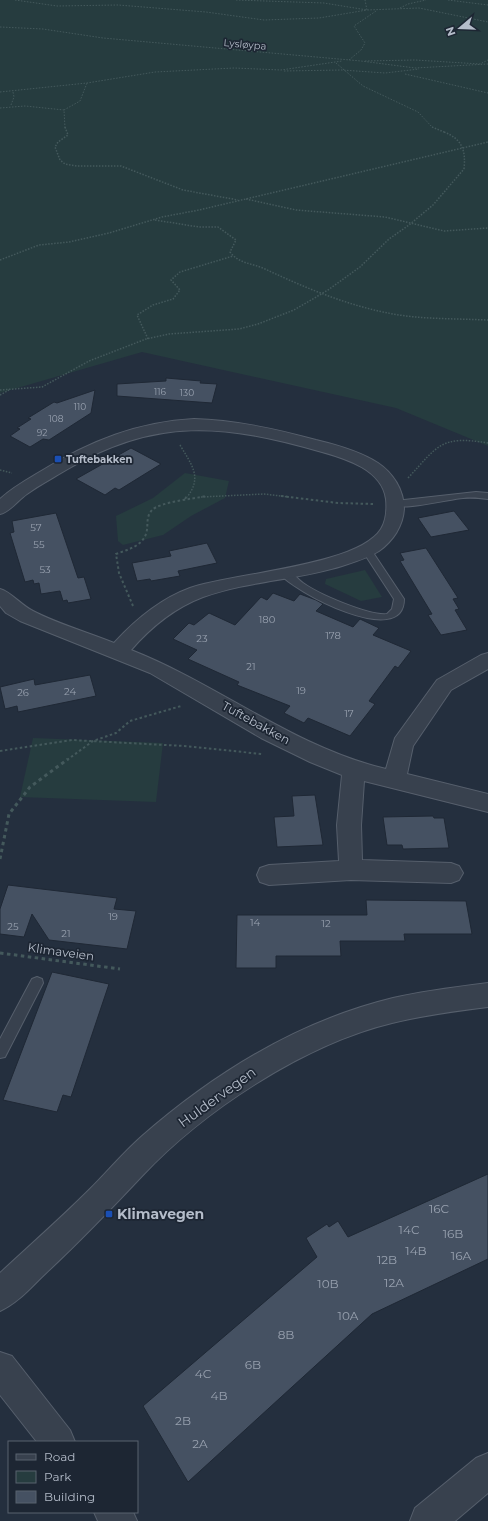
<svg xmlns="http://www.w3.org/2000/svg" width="488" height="1521" font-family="Montserrat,sans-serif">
<rect width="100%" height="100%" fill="#242f3e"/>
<!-- green -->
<g fill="#263c3f">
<polygon points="0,0 488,0 488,446 396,408 142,352 0,393"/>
<polygon points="185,473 229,481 225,498 191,516 163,535 123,545 118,541 116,516 153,498"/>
<polygon points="365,570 382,597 361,601 325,584 326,579"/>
<polygon points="33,738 163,743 156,802 20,797"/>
</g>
<!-- building -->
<g fill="#455162" stroke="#1f2835">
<polygon points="166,378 201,381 200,383 217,384 212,403 117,396 117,384 166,381"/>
<polygon points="95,390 91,413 49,440 43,439 30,447 10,436 20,429 17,428 31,419 28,418 54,402 57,403"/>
<polygon points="131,448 161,464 119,490 115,488 105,495 76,479"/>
<polygon points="454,511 469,530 431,537 418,518"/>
<polygon points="56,513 78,578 84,577 91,599 68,603 67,600 63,601 60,591 41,594 39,583 34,584 33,580 25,582 10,533 14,532 12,521"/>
<polygon points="207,543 217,563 178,571 180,576 151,581 150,579 137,581 132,563 171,556 169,551"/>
<polygon points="426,548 458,598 453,599 459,609 455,610 467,630 441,635 428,615 432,614 400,561 404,560 400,553"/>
<polygon points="273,593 294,601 300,594 316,600 323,604 316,611 353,627 360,619 379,628 373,635 411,651 398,668 395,666 369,701 375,704 350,736 308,718 304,723 284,713 290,706 237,685 239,682 188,659 197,650 173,639 189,623 194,625 209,613 235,625 261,597 267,600"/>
<polygon points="90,675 96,696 18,712 17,706 5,709 0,687 34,679 35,685"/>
<polygon points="315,795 323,845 277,847 274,817 294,816 292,796"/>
<polygon points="433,816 434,818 444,818 449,848 403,849 402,845 387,845 383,817"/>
<polygon points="8,885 117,898 114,909 136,911 127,949 49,940 32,914 24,937 0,934 0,909"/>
<polygon points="366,900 466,901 472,934 404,934 405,941 340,941 341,956 276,956 276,968 236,968 237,915 367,915"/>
<polygon points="52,972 109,984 71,1097 63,1095 57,1112 3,1100"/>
<polygon points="488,1174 488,1259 372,1314 188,1482 143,1406 317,1257 306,1238 327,1224 329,1227 338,1221 348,1237"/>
</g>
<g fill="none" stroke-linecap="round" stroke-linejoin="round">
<defs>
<g id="service">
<path d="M476 492 488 493V499C480 498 472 497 463 498 450 499 399 512 391 504L395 501Z"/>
<path d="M367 547 370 548 404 599C404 650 293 592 278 572L280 570C289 567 296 578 303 583 318 594 369 616 387 614L392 609 394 599 362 550Z"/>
<polygon points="37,977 42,979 43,983 5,1057 0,1058 0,1039 32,979"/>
</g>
<g id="minor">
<path d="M194 419C235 420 276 429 316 440 337 445 359 451 378 463 393 473 404 490 404 509 403 526 393 541 379 551 368 558 354 562 342 566 297 580 248 581 203 597 174 608 151 627 131 650 218 684 293 747 386 769L395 738 437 680 481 655 488 653V669L451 690 413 746 407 774 488 794V812L364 781 361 825 362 860 451 863 459 866 463 873 459 880 451 883 351 880 269 885 260 882 257 875 260 868 269 865 339 861 337 825 342 775 310 762 261 738 150 673 20 621 6 613 0 606V589C11 592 21 605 33 611 58 624 87 632 114 643 136 619 160 599 190 588 233 573 358 566 381 529 386 521 387 509 386 499 382 470 347 459 322 452 225 424 156 416 66 470 53 478 39 485 27 494 18 500 10 512 0 514V499C13 487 28 479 43 470 90 441 138 422 194 419Z"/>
<path d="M488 983V1007C456 1011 424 1015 392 1023 305 1044 204 1110 142 1176 111 1209 79 1242 46 1273 32 1286 18 1303 0 1311V1273C30 1245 61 1218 90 1189 107 1172 123 1153 141 1137 213 1074 298 1021 393 998 424 991 456 987 488 983Z"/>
<polygon points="0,1352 12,1356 70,1430 75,1442 37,1442 0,1395"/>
<polygon points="488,1453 488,1493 455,1521 410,1521 415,1508 476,1458"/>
<polygon points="94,1512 133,1512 137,1521 98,1521"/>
</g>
</defs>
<!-- service casing -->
<use href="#service" stroke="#565f6c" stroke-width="2"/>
<!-- minor casing -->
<use href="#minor" stroke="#565f6c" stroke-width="2"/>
<!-- path-far3 -->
<g stroke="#44595c" stroke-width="1" stroke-dasharray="1.5 1.5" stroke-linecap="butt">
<polyline points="15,0 57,6 118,5 206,12 264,20 319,18 367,10 365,0"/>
<polyline points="236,0 324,3 367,10 419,8 488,22"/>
<polyline points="448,0 488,5"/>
<polyline points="400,8 408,4 426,0"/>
<polyline points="0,27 43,29 103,38 361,61 415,68 488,64"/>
<polyline points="349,60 361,50 365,43 354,26 376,11"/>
<polyline points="365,61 415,60 480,64 488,60"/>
<polyline points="336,63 363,86 418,112 433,128"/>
<polyline points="284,71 342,70 385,73 419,69"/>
<polyline points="405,74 488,93"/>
<polyline points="0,92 87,83 155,72 234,68 281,70 342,61"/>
<polyline points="11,105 14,97 13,92"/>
<polyline points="0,108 25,106 64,110"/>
<polyline points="65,128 64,110 80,101 87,83"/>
</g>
<!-- path-far2 -->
<g stroke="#44595c" stroke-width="1.5" stroke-dasharray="1.5 1.5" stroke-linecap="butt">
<polyline points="65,127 68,135 58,142 55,147 60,160 65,164 77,166 121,166 183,190 238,200"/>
<polyline points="432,127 444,132"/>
<polyline points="246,199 296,210 385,217 444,231 488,228"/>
<path d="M155 220 199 227H218L236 240 230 252C239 264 252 263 265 269 312 291 363 312 415 317 439 319 464 319 488 320"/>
<polyline points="0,260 39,245 69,242 109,233 162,217 199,210 488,142"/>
<polyline points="148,339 137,315 153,305 173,299 180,290 171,280 180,272 233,256"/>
<polyline points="0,390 42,387 89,361 146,339 169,334 239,329 258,324 294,310 328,290 360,267 389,239 409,225 433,205 464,169"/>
<polyline points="0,395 9,390"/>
<path d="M180 445C191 464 203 477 187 497"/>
<polyline points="0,470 12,473"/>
<path d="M408 478C438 446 440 435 488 443"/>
<polyline points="201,497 264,494 289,497"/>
</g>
<!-- path-far1 -->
<g stroke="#44595c" stroke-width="2" stroke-dasharray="2.5 2.5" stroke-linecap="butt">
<polyline points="281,496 338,503 373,504"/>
<polyline points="185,499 187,496"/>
<path d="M133 606 119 573 116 554C127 550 142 546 146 534 149 525 145 518 152 510 160 502 193 499 206 496"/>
<polyline points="0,751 72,740 184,746 262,754"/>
<polyline points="67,760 93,741 116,733 130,721 181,706"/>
</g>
<!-- path -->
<g stroke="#44595c" stroke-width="3" stroke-dasharray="3.5 3.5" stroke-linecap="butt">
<polyline points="0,859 9,814 30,787 68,759"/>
<polyline points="0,953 120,969"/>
</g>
<!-- service -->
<use href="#service" fill="#38414e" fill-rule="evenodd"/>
<!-- minor -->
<use href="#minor" fill="#38414e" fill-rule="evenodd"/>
<!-- path-bridge -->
<path stroke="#44595c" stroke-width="1.5" stroke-dasharray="1.5 1.5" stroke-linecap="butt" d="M444 132C462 139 466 150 464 169"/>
</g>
<!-- markers -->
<g fill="#1a4fb4" stroke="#1d2633" stroke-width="1.5">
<rect x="54" y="455" width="8" height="8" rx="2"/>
<rect x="105" y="1210" width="8" height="8" rx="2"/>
</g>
<g text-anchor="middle" stroke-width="3.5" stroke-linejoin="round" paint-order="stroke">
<!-- far-number labels -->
<g font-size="9" fill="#98a1af">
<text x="160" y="395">116</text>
<text x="187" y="396">130</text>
<text x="80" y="410">110</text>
<text x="56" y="422">108</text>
<text x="42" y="436">92</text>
</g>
<!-- far-street labels -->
<g font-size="10" fill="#b4bcc9" stroke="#1d2633">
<text transform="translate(245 44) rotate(5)" y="4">Lysløypa</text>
</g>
<!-- far-poi labels -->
<g font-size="10" font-weight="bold" fill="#b4bcc9" stroke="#1d2633" text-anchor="start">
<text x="66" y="463">Tuftebakken</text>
</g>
<!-- number labels -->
<g font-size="10" fill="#98a1af">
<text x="36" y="531">57</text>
<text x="39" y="548">55</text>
<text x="45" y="573">53</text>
<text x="267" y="623">180</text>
<text x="333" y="639">178</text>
<text x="202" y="642">23</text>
<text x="251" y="670">21</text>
<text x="301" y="694">19</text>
<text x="70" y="695">24</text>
<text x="23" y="696">26</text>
<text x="349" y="717">17</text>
<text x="113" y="920">19</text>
<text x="255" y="926">14</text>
<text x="326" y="927">12</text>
<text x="13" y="930">25</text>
<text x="66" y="937">21</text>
</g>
<!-- street labels -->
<g font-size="12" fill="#b4bcc9" stroke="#1d2633">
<text transform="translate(256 723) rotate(29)" y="4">Tuftebakken</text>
<text transform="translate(61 952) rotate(8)" y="4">Klimaveien</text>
</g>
<!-- near-number labels -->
<g font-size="12" fill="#98a1af">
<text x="439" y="1213">16C</text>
<text x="409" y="1234">14C</text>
<text x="453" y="1238">16B</text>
<text x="416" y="1255">14B</text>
<text x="461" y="1260">16A</text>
<text x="387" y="1264">12B</text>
<text x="394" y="1287">12A</text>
<text x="328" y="1288">10B</text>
<text x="348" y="1320">10A</text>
<text x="286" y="1339">8B</text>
<text x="253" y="1369">6B</text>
<text x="203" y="1378">4C</text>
<text x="219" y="1400">4B</text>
<text x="183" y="1425">2B</text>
<text x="200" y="1448">2A</text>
</g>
<!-- near-street labels -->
<g font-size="14" fill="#b4bcc9" stroke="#1d2633">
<text transform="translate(217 1097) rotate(-36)" y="5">Huldervegen</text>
</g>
<!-- near-poi labels -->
<g font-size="14" font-weight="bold" fill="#b4bcc9" stroke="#1d2633" text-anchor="start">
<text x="117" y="1219">Klimavegen</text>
</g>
</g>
<!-- legend -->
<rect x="8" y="1441" width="130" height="72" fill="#1d2633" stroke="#59626f"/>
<rect x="16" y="1454" width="20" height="6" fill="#38414e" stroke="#59626f"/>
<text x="44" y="1461" font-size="12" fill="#b4bcc9">Road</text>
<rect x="16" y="1471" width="20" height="12" fill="#263c3f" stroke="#59626f"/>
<text x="44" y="1481" font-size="12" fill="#b4bcc9">Park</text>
<rect x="16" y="1491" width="20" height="12" fill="#455162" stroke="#59626f"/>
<text x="44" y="1501" font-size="12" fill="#b4bcc9">Building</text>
<!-- north arrow -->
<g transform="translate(460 28) rotate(251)" stroke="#1d2633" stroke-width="3" paint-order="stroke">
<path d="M0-3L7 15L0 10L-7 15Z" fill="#b4bcc9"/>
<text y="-6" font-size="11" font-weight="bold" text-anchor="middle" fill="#b4bcc9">N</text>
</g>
</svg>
